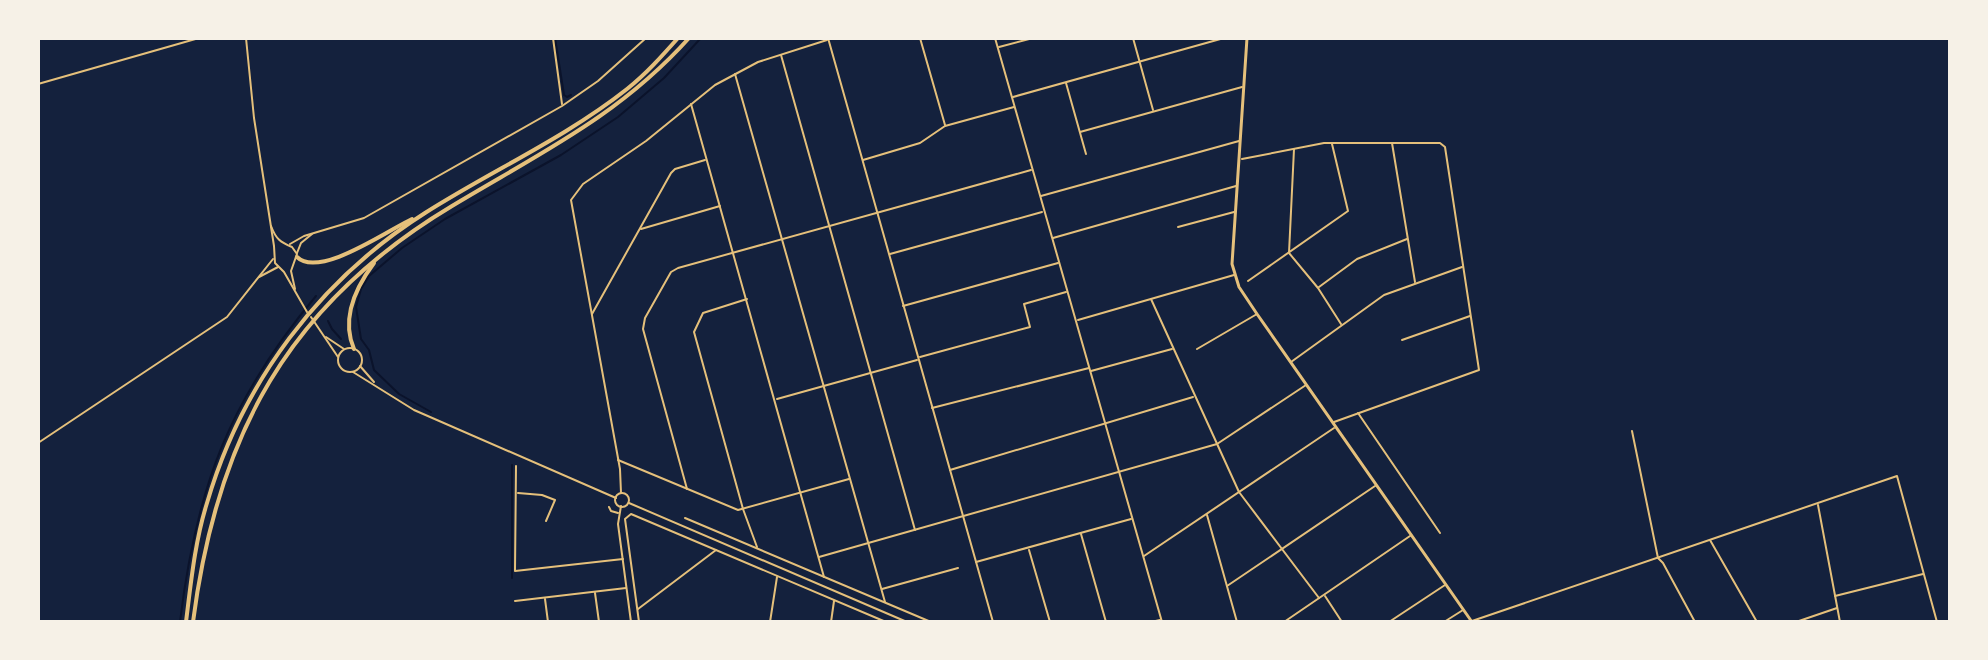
<svg xmlns="http://www.w3.org/2000/svg" width="1988" height="660" font-family="Karla,sans-serif">
<rect width="100%" height="100%" fill="#14213d"/>
<g fill="none" stroke-linecap="round" stroke-linejoin="round">
<!-- stream -->
<g stroke="#0b132b" stroke-width="2">
<polyline points="555,38 564,95 567,97 571,95"/>
<polyline points="328,321 332,329 341,339"/>
<polyline points="431,412 399,394 374,370 369,350 361,339 356,307 361,289 369,276 402,248 445,219 561,155 618,117 664,78 701,38"/>
<polyline points="512,578 512,465"/>
<path d="M180 622C196 488 229 400 316 296"/>
</g>
<!-- minor -->
<g stroke="#e5c07b" stroke-width="2">
<polyline points="553,38 562,104"/>
<polyline points="828,38 993,622"/>
<polyline points="920,38 945,125"/>
<polyline points="995,38 1162,622"/>
<polyline points="1133,38 1153,110"/>
<polyline points="999,47 1033,38"/>
<polyline points="781,55 915,530"/>
<polyline points="735,74 885,602"/>
<polyline points="1066,83 1086,154"/>
<polyline points="38,84 199,38"/>
<polyline points="1013,97 1224,38"/>
<polyline points="691,104 824,577"/>
<polyline points="1080,132 1242,87"/>
<polyline points="1392,143 1415,282"/>
<polyline points="1294,149 1289,253 1318,288 1341,324"/>
<polyline points="1242,159 1324,143 1440,143 1445,147 1479,370 1334,422"/>
<polyline points="863,160 920,143 945,126 1014,107"/>
<polyline points="1041,196 1239,141"/>
<polyline points="1178,227 1234,212"/>
<polyline points="641,229 720,206"/>
<polyline points="1053,238 1236,186"/>
<polyline points="290,244 304,236 364,218 562,106 598,81 646,38"/>
<polyline points="297,253 301,243 312,234"/>
<polyline points="890,254 1042,212"/>
<polyline points="259,277 278,267"/>
<polyline points="1248,281 1348,211 1332,144"/>
<polyline points="1319,287 1357,259 1407,239"/>
<polyline points="747,299 703,313 694,332 743,509 757,547"/>
<polyline points="1151,299 1239,492 1319,598"/>
<polyline points="903,306 1058,263"/>
<polyline points="592,314 671,173 675,169 705,160"/>
<polyline points="1078,320 1234,275"/>
<polyline points="1402,340 1470,316"/>
<polyline points="1197,349 1257,314"/>
<polyline points="920,357 1030,327 1024,304 1066,292"/>
<polyline points="1291,362 1384,295 1462,267"/>
<polyline points="1091,371 1172,349"/>
<polyline points="777,399 917,360"/>
<polyline points="932,408 1089,368"/>
<polyline points="1358,413 1440,533"/>
<polyline points="1632,431 1658,558 1663,563 1695,622"/>
<polyline points="38,443 227,317 273,259"/>
<polyline points="618,460 738,510 849,479"/>
<polyline points="516,466 515,571 623,559"/>
<polyline points="950,470 1193,397"/>
<polyline points="687,489 643,329 645,318 671,272 678,268 1031,170"/>
<polyline points="518,493 542,495 555,500 546,521"/>
<polyline points="621,493 620,469 571,200 583,184 646,141 715,85 758,62 827,40"/>
<polyline points="1818,505 1840,622"/>
<polyline points="621,506 618,524 631,622"/>
<polyline points="609,507 611,511 618,513"/>
<polyline points="1207,515 1237,622"/>
<polyline points="685,518 931,622"/>
<polyline points="1081,534 1106,622"/>
<polyline points="1710,540 1757,622"/>
<polyline points="1029,550 1050,622"/>
<polyline points="1144,556 1334,428"/>
<polyline points="819,557 1217,444 1306,385"/>
<polyline points="976,562 1131,519"/>
<polyline points="1227,586 1375,486"/>
<polyline points="882,589 958,568"/>
<polyline points="595,593 599,622"/>
<polyline points="1325,596 1342,622"/>
<polyline points="1835,596 1923,574"/>
<polyline points="545,599 548,622"/>
<polyline points="515,601 626,588"/>
<polyline points="638,609 716,550"/>
<polyline points="1472,621 1897,476 1937,622"/>
<polyline points="639,622 625,519 631,514 886,622"/>
<polyline points="770,622 777,577"/>
<polyline points="831,622 834,601"/>
<polyline points="1151,622 1160,620"/>
<polyline points="1284,622 1410,536"/>
<polyline points="1389,622 1445,585"/>
<polyline points="1444,622 1463,610"/>
<polyline points="1796,622 1837,608"/>
</g>
<!-- tertiary -->
<g stroke="#e5c07b" stroke-width="2">
<polyline points="246,38 254,118 274,246 275,263 284,272 307,312"/>
<path d="M271 226C276 239 280 242 292 247L297 254 291 271 295 289"/>
<polyline points="311,317 338,357"/>
<polyline points="326,337 344,349"/>
<circle cx="350" cy="360" r="12"/>
<polyline points="360,366 374,382"/>
<polyline points="353,372 414,410 616,498"/>
<circle cx="622" cy="500" r="7"/>
<polyline points="629,503 907,622"/>
</g>
<!-- secondary -->
<polyline stroke="#e5c07b" stroke-width="3" points="1247,38 1232,264 1239,287 1257,314 1472,622"/>
<!-- trunk -->
<g stroke="#e5c07b" stroke-width="4">
<path d="M297 257C319 279 388 230 412 219"/>
<path d="M354 349C341 319 356 287 374 263"/>
<path d="M186 622C191 582 195 541 207 503 242 383 319 280 425 213 491 171 565 138 627 89 646 74 662 56 678 38"/>
<path d="M193 622C217 436 288 304 452 206 540 153 619 116 689 38"/>
</g>
</g>
<!-- border -->
<rect width="1988" height="660" fill="none" stroke="#f6f1e7" stroke-width="80"/>
</svg>
